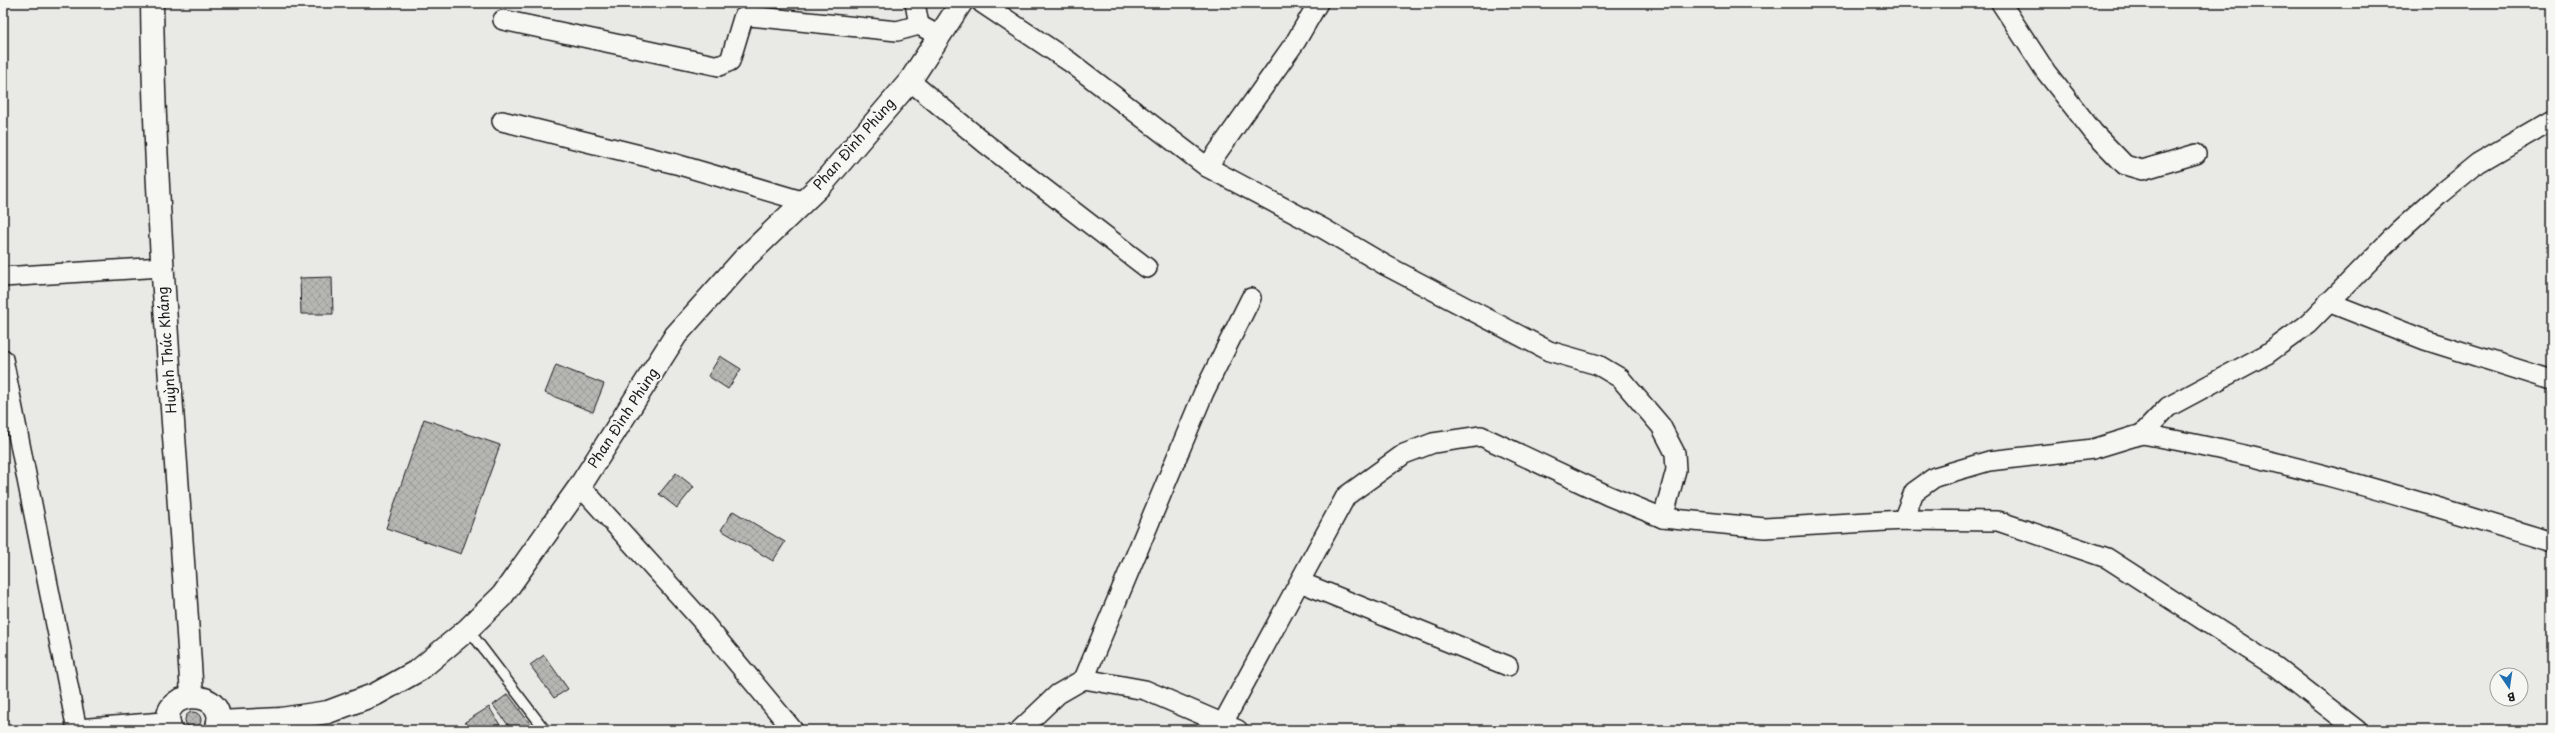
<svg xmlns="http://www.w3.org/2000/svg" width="2555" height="733" font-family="'Playpen Sans',sans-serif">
<defs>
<pattern id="building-cross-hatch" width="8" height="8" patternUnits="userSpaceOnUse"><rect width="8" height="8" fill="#b6b6b3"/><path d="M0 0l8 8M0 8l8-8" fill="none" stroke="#9c9c99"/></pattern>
</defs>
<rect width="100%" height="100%" fill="#e9e9e5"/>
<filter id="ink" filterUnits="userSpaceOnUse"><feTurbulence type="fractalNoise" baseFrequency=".025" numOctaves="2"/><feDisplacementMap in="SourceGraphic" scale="8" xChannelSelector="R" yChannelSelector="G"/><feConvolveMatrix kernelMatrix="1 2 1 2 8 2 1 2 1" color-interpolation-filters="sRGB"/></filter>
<g filter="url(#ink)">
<!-- building -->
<g fill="url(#building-cross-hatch)" stroke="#1c1c1c">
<polygon points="332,277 333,314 301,314 300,278"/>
<polygon points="720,356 741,369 728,389 708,376"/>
<polygon points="556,365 604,384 593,412 545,393"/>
<polygon points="424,419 500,445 461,554 386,528"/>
<polygon points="676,473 694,487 677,508 659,494"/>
<polygon points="733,511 785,542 773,561 721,530"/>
<polygon points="544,655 568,689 554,698 530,665"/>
<polygon points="508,694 531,725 523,730 512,730 493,705"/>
<polygon points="489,707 503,730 470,730 465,722"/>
<circle cx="193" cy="720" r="8"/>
</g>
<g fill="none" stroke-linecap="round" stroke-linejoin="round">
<defs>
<polyline id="lane" points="468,629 545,730"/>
<g id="street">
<polyline points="915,3 919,25"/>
<polyline points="982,3 1070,62 1207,167 1324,229 1385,265 1549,351 1598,365 1620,378 1661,426 1675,453 1676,470 1663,518"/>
<polyline points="2001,3 2046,72 2094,133 2125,165 2142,170 2196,154"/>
<polyline points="503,20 719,66 730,61 743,18 750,16 897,31 919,25 939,36"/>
<polyline points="910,81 986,144 1147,268"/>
<polyline points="502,121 676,164 802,201"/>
<polyline points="1207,167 1296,41 1318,3"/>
<polyline points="3,277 162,267"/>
<polyline points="2328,302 2425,340 2552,380"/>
<polyline points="3,359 77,730"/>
<path d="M2142 434C2281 458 2417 501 2552 542"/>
<polyline points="580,486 705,624 793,730"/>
<polyline points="1903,520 1914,492 1935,477 1989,461 2093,449 2142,434 2168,407 2267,354 2308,324 2398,232 2441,193 2478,163 2552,120"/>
<polyline points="1300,582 1508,666"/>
<polyline points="1084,679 1204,392 1251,298"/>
<polyline points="1223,723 1346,496 1404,454 1433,443 1481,436 1609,496 1663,518 1765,528 1903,520 1998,521 2107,558 2276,667 2357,730"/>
<polyline points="1020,730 1058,694 1084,679 1145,690 1238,730"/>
</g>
<g id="secondary">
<path d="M152 3C155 235 178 465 192 696"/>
<polyline points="218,722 281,719 328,712 376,694 419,670 468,629 502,596 580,486 676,335 743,260 824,182 910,81 961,3"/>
<polyline points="84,730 169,723"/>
<path d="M171 730C152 687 234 686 216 730"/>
</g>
</defs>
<!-- lane casing -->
<use href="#lane" stroke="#1c1c1c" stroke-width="12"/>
<!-- street casing -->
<use href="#street" stroke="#1c1c1c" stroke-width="22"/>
<!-- secondary casing -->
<use href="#secondary" stroke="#1c1c1c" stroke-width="25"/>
<!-- lane -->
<use href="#lane" stroke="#f6f6f2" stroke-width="9"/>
<!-- street -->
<use href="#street" stroke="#f6f6f2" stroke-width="19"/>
<!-- secondary -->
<use href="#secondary" stroke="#f6f6f2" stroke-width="22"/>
</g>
</g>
<g text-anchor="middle" stroke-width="4" stroke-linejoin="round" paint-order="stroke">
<!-- street labels -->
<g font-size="14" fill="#1c1c1c" stroke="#f6f6f2">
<text transform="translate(854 144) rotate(-49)" y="5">Phan Đình Phùng</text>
<text transform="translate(167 350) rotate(-94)" y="5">Huỳnh Thúc Kháng</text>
<text transform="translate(623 418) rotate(-57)" y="5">Phan Đình Phùng</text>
</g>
</g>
<!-- margin -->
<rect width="2555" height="733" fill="none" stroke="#f6f6f2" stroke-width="16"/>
<rect x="8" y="8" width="2539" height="717" fill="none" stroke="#1c1c1c" stroke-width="1.5" filter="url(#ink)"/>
<!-- north arrow -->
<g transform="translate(2509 687) rotate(167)"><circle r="19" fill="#f6f6f2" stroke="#9f9f9c"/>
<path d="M0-3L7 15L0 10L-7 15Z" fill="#1f6fb2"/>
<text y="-6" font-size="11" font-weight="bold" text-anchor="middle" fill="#1c1c1c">B</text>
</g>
</svg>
